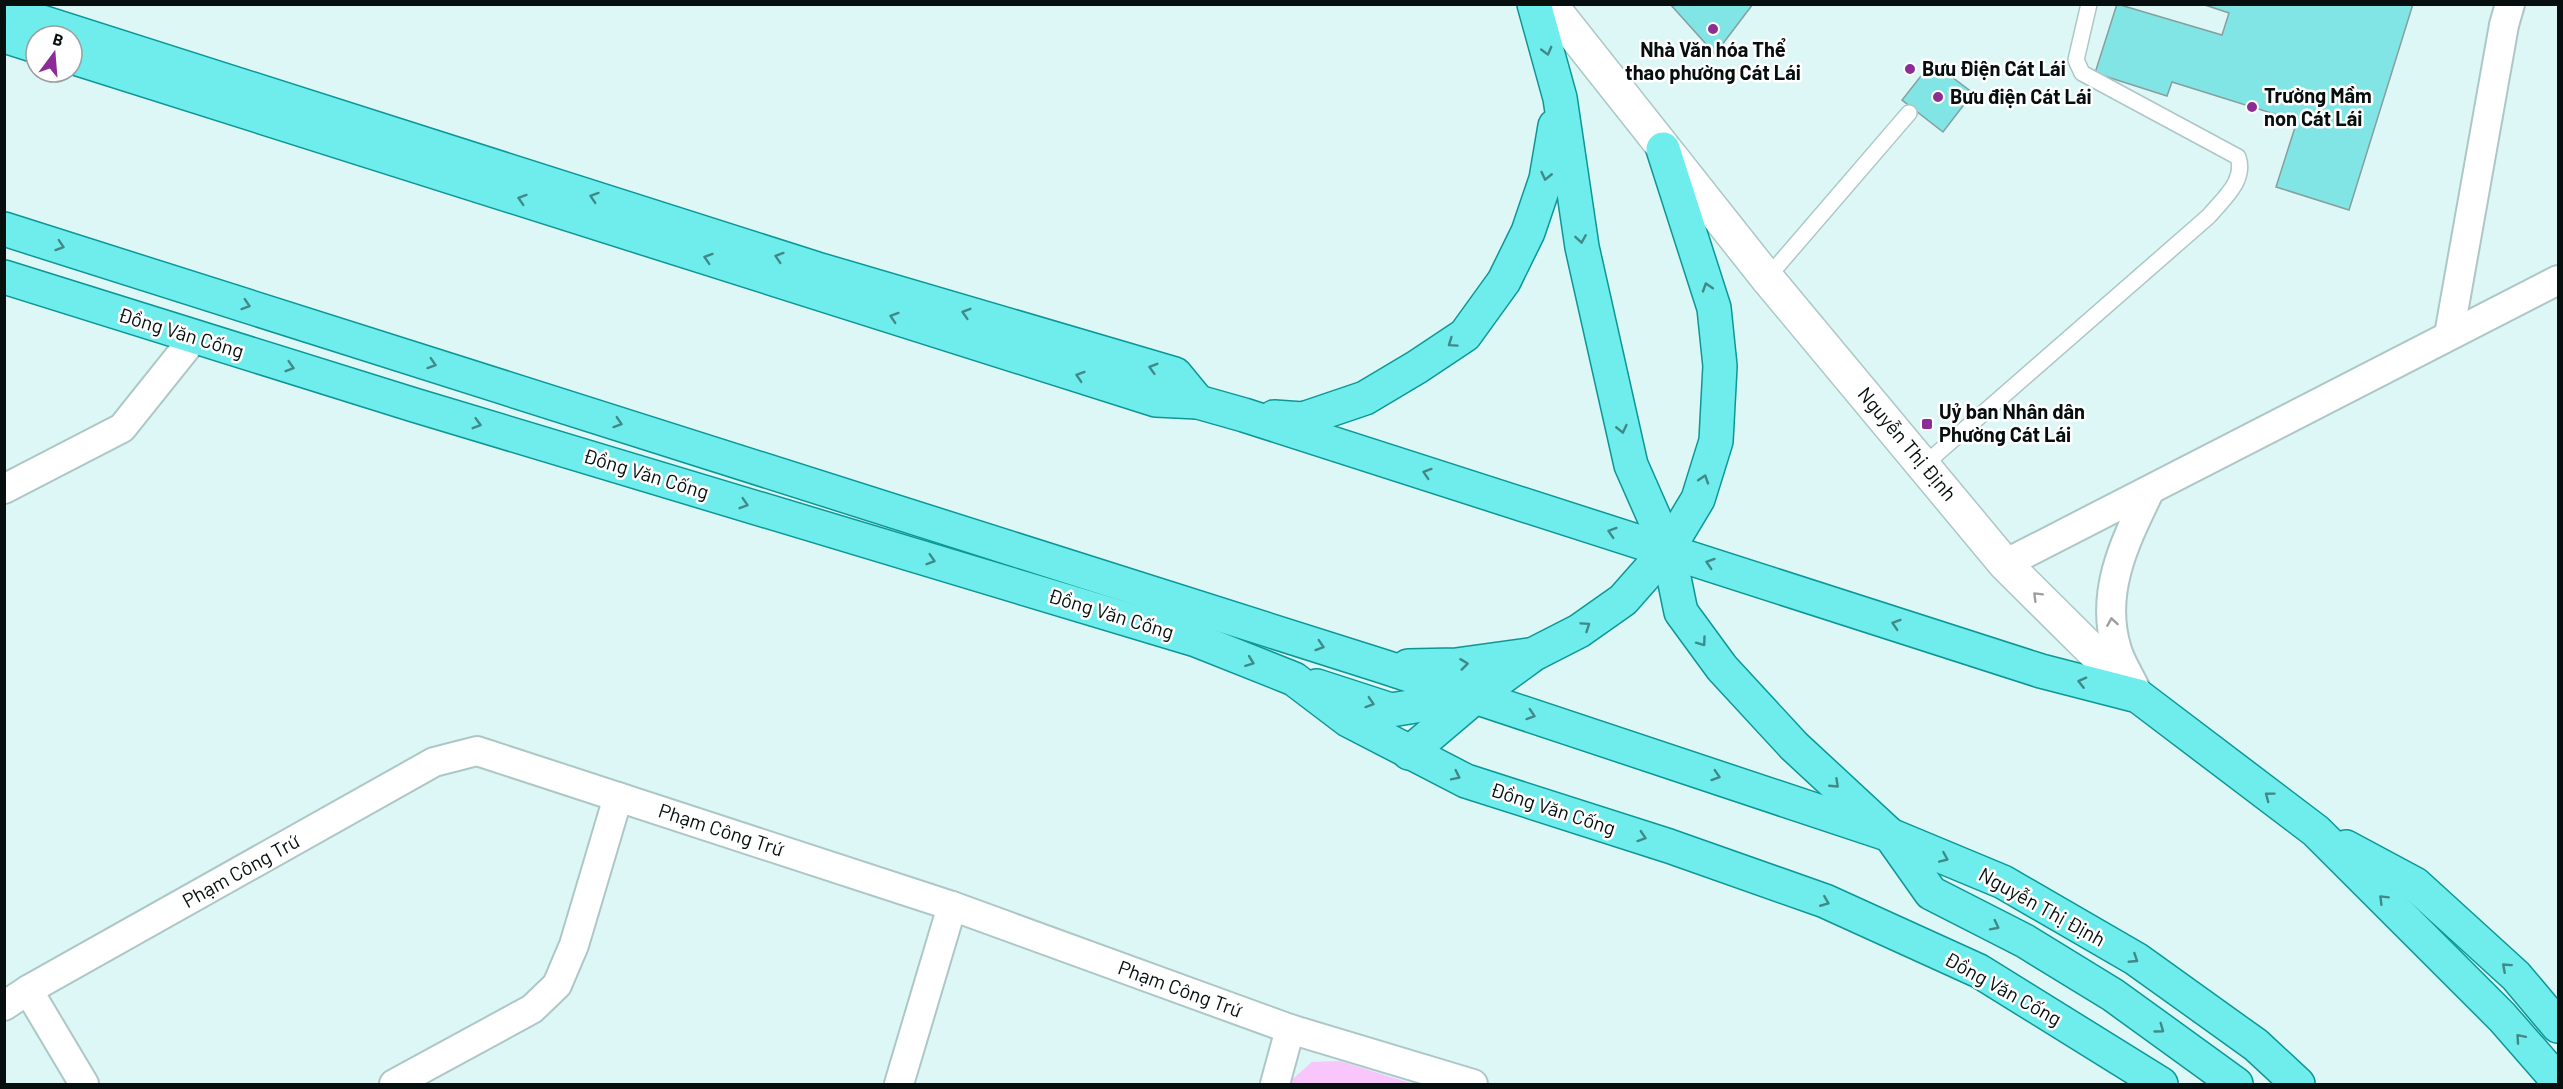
<svg xmlns="http://www.w3.org/2000/svg" width="2563" height="1089" font-family="Barlow,sans-serif">
<rect width="100%" height="100%" fill="#dcf7f6"/>
<!-- green -->
<polygon fill="#f8c6fb" points="1340,1061 1413,1084 1287,1084 1312,1062"/>
<!-- building -->
<g fill="#80e5e4" stroke="#869f9f" stroke-width="1.5">
<polygon points="1670,4 1753,4 1715,54"/>
<polygon points="2117,4 2222,35 2229,13 2202,4 2413,4 2349,210 2276,187 2297,121 2172,82 2167,96 2095,73"/>
<polygon points="1932,62 1973,93 1943,132 1902,100"/>
</g>
<g fill="none" stroke-linecap="round" stroke-linejoin="round">
<defs>
<g id="lane">
<polyline points="1767,278 1909,113"/>
<path d="M1925 464 2209 216C2223 199 2246 181 2238 157L2082 73 2076 60 2089 4"/>
</g>
<g id="street">
<polyline points="2449,335 2504,25 2510,4"/>
<polyline points="4,489 122,428 194,338"/>
<polyline points="2005,564 2558,280"/>
<path d="M2135 688C2129 675 2121 663 2117 650 2099 593 2125 542 2149 492"/>
<polyline points="28,990 84,1084"/>
<polyline points="4,1006 28,990 434,762 477,751 952,906 1290,1029 1473,1084"/>
<polyline points="394,1084 532,1009 557,985 574,945 618,797"/>
<polyline points="899,1084 952,906"/>
<polyline points="1275,1084 1290,1029"/>
</g>
<polyline id="secondary" points="1550,4 1767,278 2005,564 2138,696"/>
<g id="primary">
<polyline points="1534,4 1560,98 1582,247 1631,465 1668,549 1681,612 1722,668 1794,746 1890,835 1931,893 2025,941 2113,995 2236,1084"/>
<polyline points="4,10 817,269 1175,374 1198,402"/>
<polyline points="4,36 36,46"/>
<polyline points="72,57 1156,400 1198,402 1244,415 2041,671 2138,696 2316,831 2502,1017 2558,1081"/>
<polyline points="4,229 1385,667 1890,835 2003,882 2136,959 2256,1045 2298,1084"/>
<polyline points="4,277 414,405 1196,640 1294,679 1348,720 1466,781 1669,846 1825,901 1979,971 2161,1084"/>
<polyline points="1274,417 1303,419 1365,398 1417,367 1465,335 1504,281 1528,232 1546,179 1555,126"/>
<polyline points="1408,666 1456,665 1529,655"/>
<polyline points="1317,686 1391,710 1471,697"/>
<polyline points="1409,753 1475,697 1534,654 1579,631 1623,600 1668,549 1698,499 1716,441 1720,366 1714,308 1663,149"/>
<polyline points="2346,847 2415,884 2516,976 2558,1026"/>
</g>
</defs>
<!-- lane casing -->
<use href="#lane" stroke="#acc7c6" stroke-width="18"/>
<!-- street casing -->
<use href="#street" stroke="#acc7c6" stroke-width="32"/>
<!-- secondary casing -->
<use href="#secondary" stroke="#acc7c6" stroke-width="36"/>
<!-- primary casing -->
<use href="#primary" stroke="#0c9796" stroke-width="36"/>
<!-- lane -->
<use href="#lane" stroke="#fff" stroke-width="15"/>
<!-- street -->
<use href="#street" stroke="#fff" stroke-width="28"/>
<!-- secondary -->
<use href="#secondary" stroke="#fff" stroke-width="33"/>
<!-- primary -->
<use href="#primary" stroke="#6fecec" stroke-width="33"/>
</g>
<!-- one-way arrows -->
<defs><path id="oneway-chevron" d="M-2-3.5L2.5 0L-2 3.5" fill="none" stroke-width="1.6" stroke-linecap="round" stroke-linejoin="round" transform="scale(1.5)"/></defs>
<g stroke="#408988">
<use href="#oneway-chevron" transform="translate(1547 51) rotate(75)"/>
<use href="#oneway-chevron" transform="translate(1546 176) rotate(103)"/>
<use href="#oneway-chevron" transform="translate(594 197) rotate(-162)"/>
<use href="#oneway-chevron" transform="translate(522 199) rotate(-162)"/>
<use href="#oneway-chevron" transform="translate(1581 239) rotate(81)"/>
<use href="#oneway-chevron" transform="translate(60 246) rotate(18)"/>
<use href="#oneway-chevron" transform="translate(779 257) rotate(-162)"/>
<use href="#oneway-chevron" transform="translate(708 258) rotate(-162)"/>
<use href="#oneway-chevron" transform="translate(1707 287) rotate(-108)"/>
<use href="#oneway-chevron" transform="translate(246 305) rotate(18)"/>
<use href="#oneway-chevron" transform="translate(966 313) rotate(-163)"/>
<use href="#oneway-chevron" transform="translate(894 317) rotate(-162)"/>
<use href="#oneway-chevron" transform="translate(1452 343) rotate(145)"/>
<use href="#oneway-chevron" transform="translate(432 364) rotate(18)"/>
<use href="#oneway-chevron" transform="translate(290 367) rotate(17)"/>
<use href="#oneway-chevron" transform="translate(1153 368) rotate(-164)"/>
<use href="#oneway-chevron" transform="translate(1080 376) rotate(-162)"/>
<use href="#oneway-chevron" transform="translate(618 423) rotate(18)"/>
<use href="#oneway-chevron" transform="translate(477 424) rotate(16)"/>
<use href="#oneway-chevron" transform="translate(1622 429) rotate(77)"/>
<use href="#oneway-chevron" transform="translate(1427 473) rotate(-162)"/>
<use href="#oneway-chevron" transform="translate(1704 479) rotate(-72)"/>
<use href="#oneway-chevron" transform="translate(744 504) rotate(17)"/>
<use href="#oneway-chevron" transform="translate(1612 532) rotate(-162)"/>
<use href="#oneway-chevron" transform="translate(931 560) rotate(17)"/>
<use href="#oneway-chevron" transform="translate(1710 563) rotate(-162)"/>
<use href="#oneway-chevron" transform="translate(1896 624) rotate(-162)"/>
<use href="#oneway-chevron" transform="translate(1586 626) rotate(-34)"/>
<use href="#oneway-chevron" transform="translate(1702 642) rotate(54)"/>
<use href="#oneway-chevron" transform="translate(1320 646) rotate(18)"/>
<use href="#oneway-chevron" transform="translate(1250 662) rotate(21)"/>
<use href="#oneway-chevron" transform="translate(1464 664) rotate(-7)"/>
<use href="#oneway-chevron" transform="translate(2082 682) rotate(-166)"/>
<use href="#oneway-chevron" transform="translate(1370 703) rotate(18)"/>
<use href="#oneway-chevron" transform="translate(1531 715) rotate(18)"/>
<use href="#oneway-chevron" transform="translate(1456 776) rotate(26)"/>
<use href="#oneway-chevron" transform="translate(1716 776) rotate(18)"/>
<use href="#oneway-chevron" transform="translate(1835 784) rotate(43)"/>
<use href="#oneway-chevron" transform="translate(2269 796) rotate(-143)"/>
<use href="#oneway-chevron" transform="translate(1642 837) rotate(18)"/>
<use href="#oneway-chevron" transform="translate(1944 858) rotate(23)"/>
<use href="#oneway-chevron" transform="translate(2383 899) rotate(-135)"/>
<use href="#oneway-chevron" transform="translate(1825 902) rotate(22)"/>
<use href="#oneway-chevron" transform="translate(1995 926) rotate(27)"/>
<use href="#oneway-chevron" transform="translate(2134 959) rotate(33)"/>
<use href="#oneway-chevron" transform="translate(2506 967) rotate(-138)"/>
<use href="#oneway-chevron" transform="translate(2160 1029) rotate(36)"/>
<use href="#oneway-chevron" transform="translate(2520 1038) rotate(-131)"/>
</g>
<g stroke="#9b9f9f">
<use href="#oneway-chevron" transform="translate(2037 596) rotate(-135)"/>
<use href="#oneway-chevron" transform="translate(2112 622) rotate(-99)"/>
</g>
<!-- markers -->
<g fill="#8c2c95" stroke="#fff" stroke-width="2">
<circle cx="1713" cy="29" r="6"/>
<circle cx="1910" cy="69" r="6"/>
<circle cx="1938" cy="97" r="6"/>
<circle cx="2252" cy="107" r="6"/>
<rect x="1921" y="418" width="12" height="12" rx="3"/>
</g>
<g text-anchor="middle" stroke-width="5" stroke-linejoin="round" paint-order="stroke">
<!-- poi labels -->
<g font-size="20" font-weight="bold" fill="#060f0e" stroke="#fff" text-anchor="start">
<text x="1713" y="57" text-anchor="middle">Nhà Văn hóa Thể<tspan x="1713" dy="23">thao phường Cát Lái</tspan></text>
<text x="1922" y="76">Bưu Điện Cát Lái</text>
<text x="2264" y="103">Trường Mầm<tspan x="2264" dy="23">non Cát Lái</tspan></text>
<text x="1950" y="104">Bưu điện Cát Lái</text>
<text x="1939" y="419">Uỷ ban Nhân dân<tspan x="1939" dy="23">Phường Cát Lái</tspan></text>
</g>
<!-- street labels -->
<g font-size="20" fill="#060f0e" stroke="#fff">
<text transform="translate(181 333) rotate(17)" y="7">Đồng Văn Cống</text>
<text transform="translate(1907 444) rotate(50)" y="7">Nguyễn Thị Định</text>
<text transform="translate(646 474) rotate(17)" y="7">Đồng Văn Cống</text>
<text transform="translate(1111 614) rotate(17)" y="7">Đồng Văn Cống</text>
<text transform="translate(1553 809) rotate(18)" y="7">Đồng Văn Cống</text>
<text transform="translate(721 830) rotate(18)" y="7">Phạm Công Trứ</text>
<text transform="translate(241 871) rotate(-29)" y="7">Phạm Công Trứ</text>
<text transform="translate(2042 907) rotate(29)" y="7">Nguyễn Thị Định</text>
<text transform="translate(1180 989) rotate(20)" y="7">Phạm Công Trứ</text>
<text transform="translate(2003 989) rotate(29)" y="7">Đồng Văn Cống</text>
</g>
</g>
<!-- border -->
<rect width="2563" height="1089" fill="none" stroke="#060f0e" stroke-width="12"/>
<!-- north arrow -->
<g transform="translate(54 54) rotate(16)"><circle r="28" fill="#ffffff" stroke="#9b9f9f" stroke-width="1.5"/>
<path d="M0-4.5L10 22L0 15L-10 22Z" fill="#8c2c95"/>
<text y="-9" font-size="16" font-weight="bold" text-anchor="middle" fill="#060f0e">B</text>
</g>
</svg>
